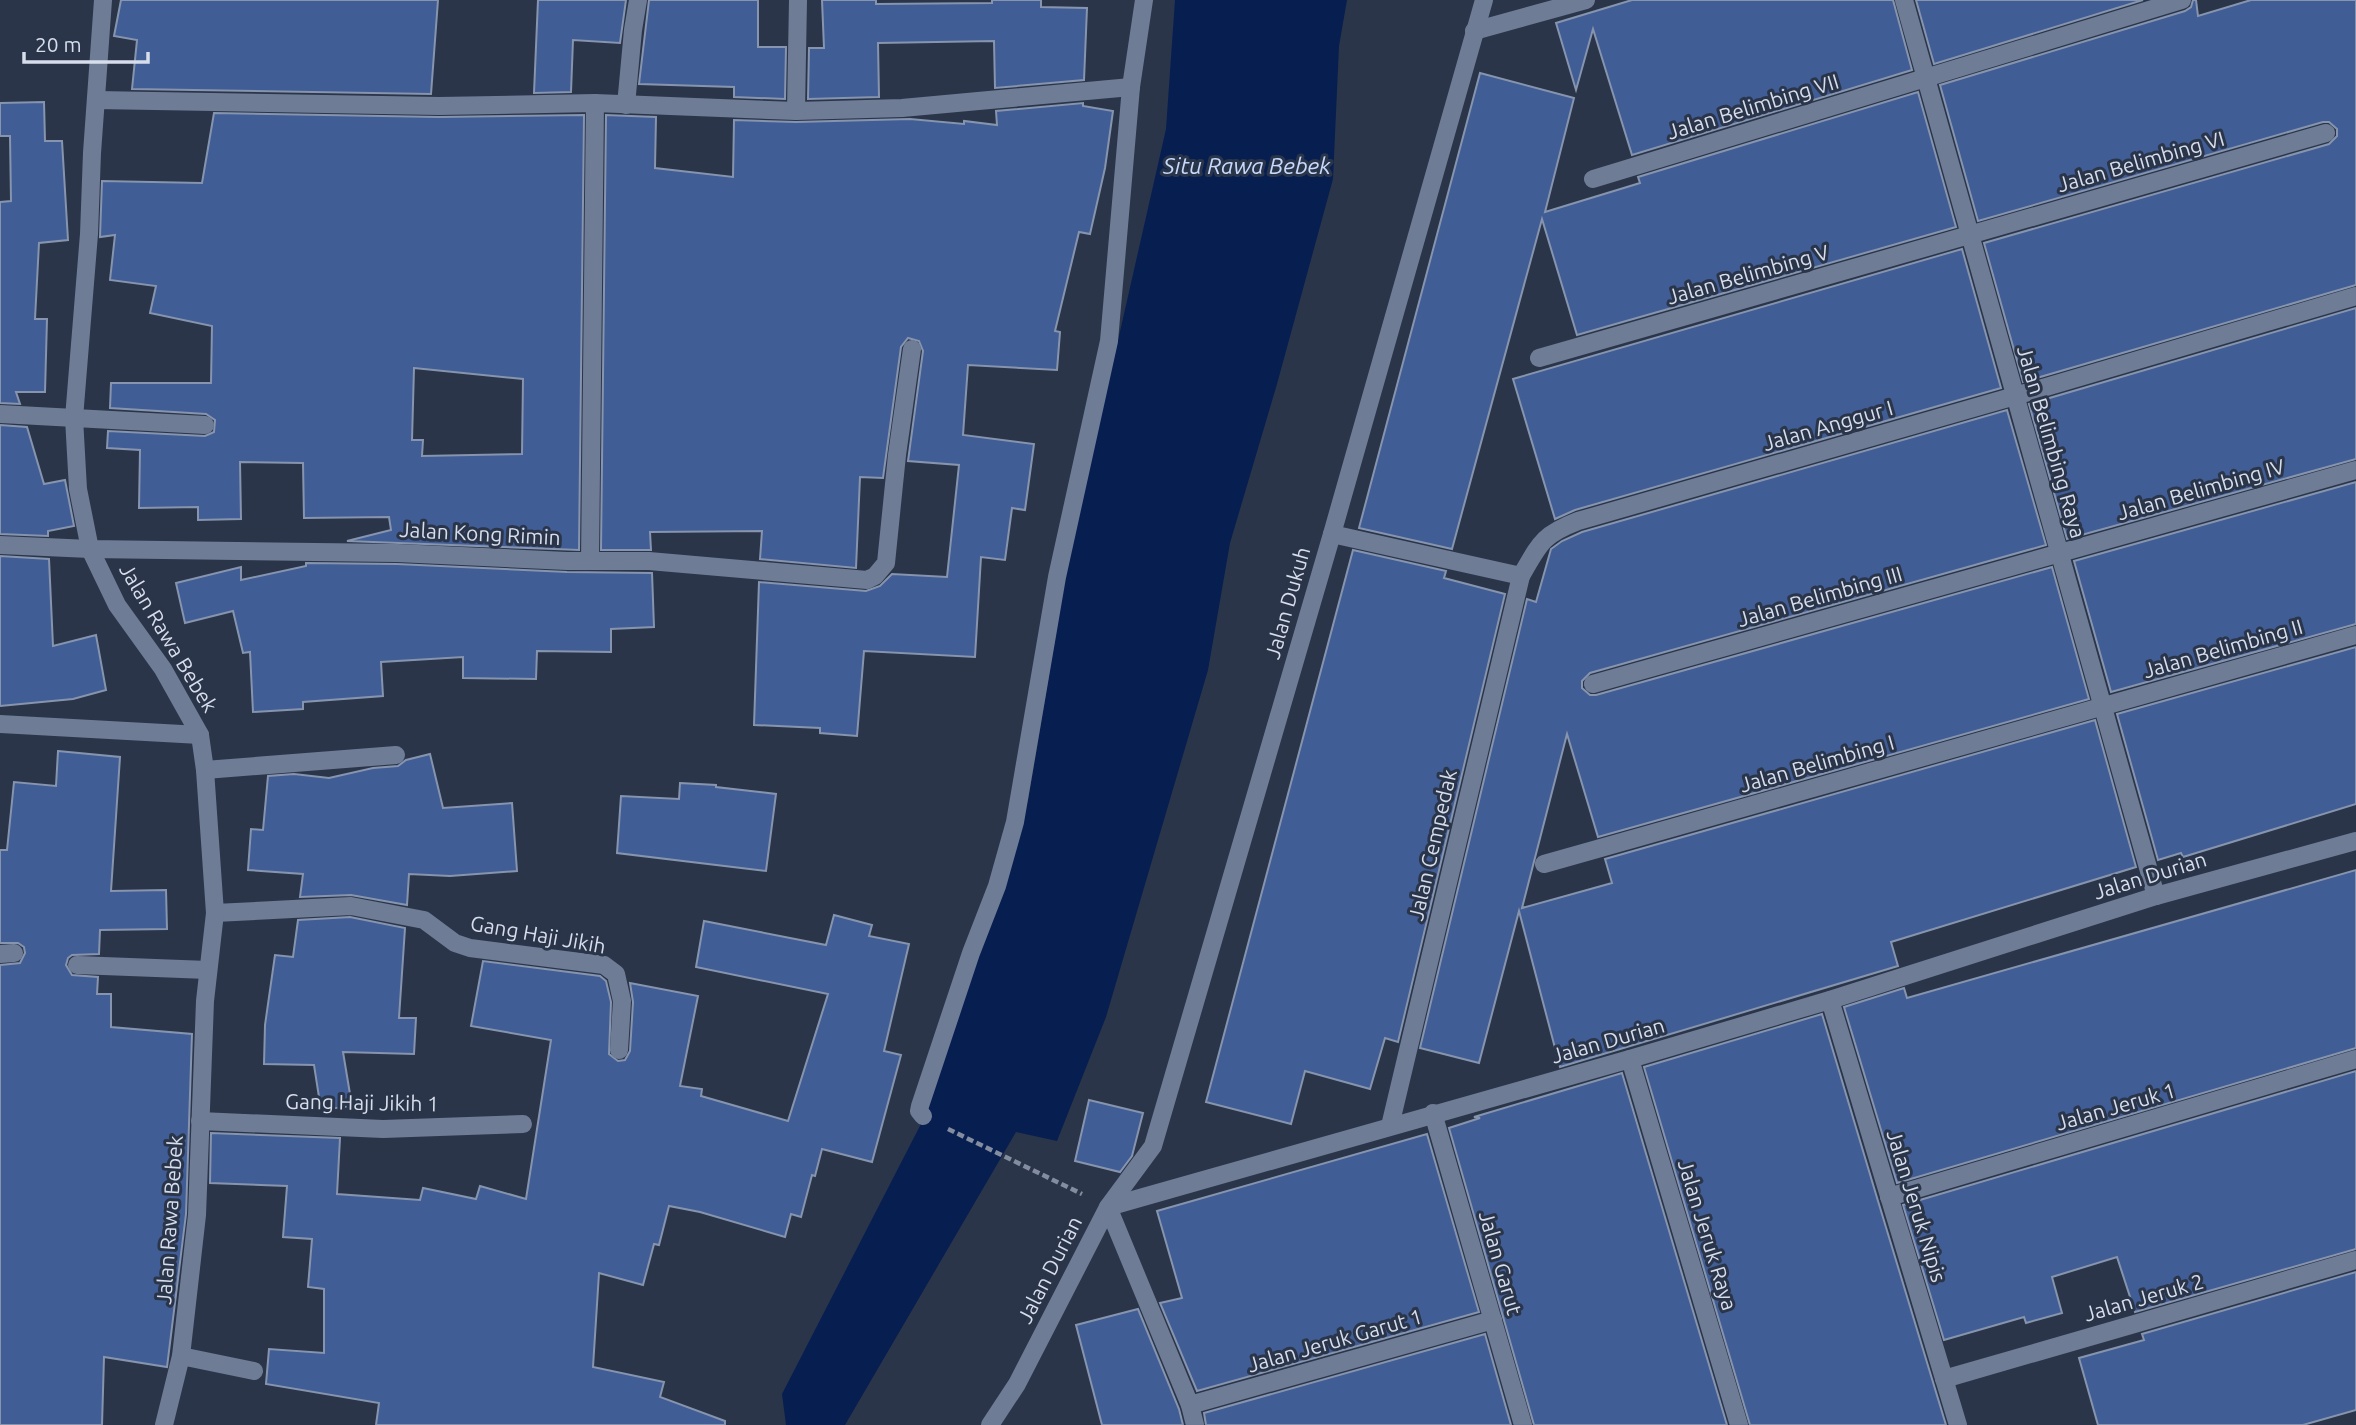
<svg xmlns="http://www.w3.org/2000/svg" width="2356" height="1425" font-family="Ubuntu,sans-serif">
<rect width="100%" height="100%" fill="#2a354a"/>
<!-- water -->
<polygon fill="#071e51" points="1175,0 1347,0 1339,46 1333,179 1277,384 1230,543 1208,670 1106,1017 1057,1141 1016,1132 845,1425 786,1425 782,1394 923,1120 945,1043 1028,801 1069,556 1166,129"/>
<!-- building -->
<g fill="#415d96" stroke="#8694ad" stroke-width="2" fill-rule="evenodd">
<polygon points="121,0 438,0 431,94 132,89 137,40 114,36"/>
<polygon points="538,0 626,0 620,43 573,40 571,92 534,93"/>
<polygon points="649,0 758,0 758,47 786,47 785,99 734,97 734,87 639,84"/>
<polygon points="822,0 876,0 876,4 992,3 992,0 1041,0 1041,7 1087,8 1084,80 995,88 994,41 878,43 879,97 808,99 809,48 824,48"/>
<polygon points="1632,0 1893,0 1912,70 1632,155 1593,29 1576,90 1556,23"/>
<polygon points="1916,0 2143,0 1934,64"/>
<polygon points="2193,0 2196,0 2198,16 2251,0 2356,0 2356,285 2023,382 1984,243 2329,144 2337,136 2337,129 2329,122 2323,122 1978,221 1940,85 2185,11 2191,7"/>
<polygon points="1480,73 1574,98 1545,212 1640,183 1638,177 1918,92 1956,227 1577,335 1542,219 1452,549 1359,528"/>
<polygon points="44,102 45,141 62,141 68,240 39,243 35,319 47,319 45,392 16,392 20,404 0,403 0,202 11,201 10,136 0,136 0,103"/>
<polygon points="1083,103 1083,106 1113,111 1105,168 1090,234 1079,232 1055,331 1060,332 1057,370 968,365 963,435 1034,444 1025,510 1012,508 1005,560 981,557 975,657 864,651 857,736 820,733 820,728 754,725 759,582 866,591 880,586 892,574 947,577 959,465 908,461 923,351 919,341 908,338 901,347 883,478 860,477 856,568 760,559 762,531 650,532 651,550 601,550 606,115 656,117 655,168 733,177 734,120 796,122 910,119 964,124 964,121 997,125 996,111"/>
<path d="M214 113 439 117 584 115 579 550 347 541 391 530 389 517 304 518 303 463 240 462 241 519 198 520V507L139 508 140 450 107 448 108 431 205 436 214 432 215 420 206 414 110 408 111 383H211L212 326 150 313 156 286 110 280 115 235 100 237 102 181 202 183ZM414 368 523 379 522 454 422 456 423 440H412Z"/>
<polygon points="1962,249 2001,388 1575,510 1555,519 1513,379"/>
<polygon points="2356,308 2356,459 2067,539 2029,404"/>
<polygon points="2007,410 2046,545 1590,673 1582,681 1582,688 1590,695 1596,695 2052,567 2089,699 1598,837 1567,734 1522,908 1612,883 1605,859 2095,720 2136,867 1891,942 1898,966 1560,1067 1519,911 1479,1063 1420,1048 1527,599 1536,602 1551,549 1562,541 1582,532"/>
<polygon points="0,425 27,427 44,484 65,480 74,526 48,531 48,536 0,534"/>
<polygon points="2356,482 2356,624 2111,692 2074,561"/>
<polygon points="1353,550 1446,571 1444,578 1505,594 1398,1042 1385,1038 1370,1089 1305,1071 1291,1124 1206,1102"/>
<polygon points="0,556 49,559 53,646 96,635 106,690 73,699 0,706"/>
<polygon points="306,563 397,564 567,572 652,573 654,627 611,629 611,652 537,651 536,679 463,678 463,657 381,662 383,696 303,702 303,709 253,712 250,652 243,653 233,611 185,623 176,583 241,567 241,580 306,566"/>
<polygon points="2356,647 2356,804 2183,857 2181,853 2158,860 2117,714"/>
<polygon points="58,751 120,757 111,891 166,890 167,929 100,930 99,954 72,955 68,958 66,965 72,975 98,977 97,994 111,994 111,1027 192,1034 186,1214 167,1367 104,1357 102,1425 0,1425 0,965 20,963 25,953 24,947 18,943 0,943 0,850 7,850 14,782 56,786"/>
<polygon points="430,754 443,808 512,803 517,871 450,876 409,874 407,905 351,895 300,897 303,874 248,870 251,829 263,830 268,776 294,774 329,778 373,768 398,766 406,760"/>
<polygon points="680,783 716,785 716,787 776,794 766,871 617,853 621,796 679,799"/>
<polygon points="2356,870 2356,1048 1897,1183 1844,1007 1904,988 1907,998"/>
<polygon points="834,915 872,925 869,936 909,944 884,1051 901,1055 872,1162 822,1149 815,1176 812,1175 801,1217 791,1214 785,1237 700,1212 669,1206 659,1245 654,1244 643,1285 599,1273 593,1367 664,1382 660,1397 725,1421 725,1425 376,1425 379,1403 266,1384 269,1349 324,1353 324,1289 308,1287 312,1239 283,1237 287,1186 210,1183 211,1133 340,1138 337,1194 420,1200 423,1188 476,1199 480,1186 526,1199 551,1040 471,1026 483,961 600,976 606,981 611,1002 609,1054 618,1061 625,1060 630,1051 633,1002 630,983 698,996 680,1086 702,1089 701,1096 788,1121 828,994 696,967 704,921 826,945"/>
<polygon points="350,917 405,928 399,1018 416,1018 414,1054 343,1052 352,1106 321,1110 314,1065 264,1064 265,1025 275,955 293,957 298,920"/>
<polygon points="1822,1014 1878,1201 1946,1425 1750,1425 1644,1067"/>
<polygon points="2356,1071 2356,1249 2135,1312 2117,1257 2052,1277 2062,1313 2026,1323 2024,1317 1944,1340 1903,1205"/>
<polygon points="1622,1073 1727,1425 1534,1425 1449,1128 1480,1118 1474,1117"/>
<polygon points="1089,1100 1143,1113 1132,1156 1120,1172 1075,1161"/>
<polygon points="1427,1134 1479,1312 1197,1391 1160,1303 1182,1298 1157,1211"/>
<polygon points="2356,1272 2356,1410 2303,1425 2098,1425 2079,1358 2144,1340 2142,1334"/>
<polygon points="1138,1309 1179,1409 1183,1425 1102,1425 1076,1325"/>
<polygon points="1485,1334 1511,1425 1206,1425 1204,1413"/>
</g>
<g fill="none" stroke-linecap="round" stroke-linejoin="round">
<!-- path -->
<polyline stroke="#848d9f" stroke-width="4.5" stroke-dasharray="7 3.5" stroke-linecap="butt" points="948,1129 1082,1194"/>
<!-- service -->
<polyline stroke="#6f7c95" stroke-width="18" points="77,965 208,970"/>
<!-- minor -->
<g stroke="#6f7c95" stroke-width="18">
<polyline points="1904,0 2156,896"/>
<polyline points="1474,31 1586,0"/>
<polyline points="96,100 439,106 595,103 796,111 902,108 1131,87"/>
<polyline points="626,105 633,30 638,0"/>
<polyline points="796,111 798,0"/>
<polyline points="1593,179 2182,0"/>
<polyline points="1539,358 2326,133"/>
<polyline points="0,414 205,425"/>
<path d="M1332 534 1521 576C1540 543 1542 535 1578 521L2015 396 2356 296"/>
<polyline points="0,545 90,549 397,553 567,561 649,561 867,580 875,576 886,563 897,455 912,349"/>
<polyline points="590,561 595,103"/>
<polyline points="1593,684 2356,470"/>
<polyline points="0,724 200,735"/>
<polyline points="205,770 396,755"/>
<polyline points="1544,864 2356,635"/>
<polyline points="215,913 351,906 424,920 455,943 470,948 604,965 616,974 622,1001 619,1050"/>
<polyline points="0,954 14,953"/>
<polyline points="1830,1000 1958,1425"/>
<polyline points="1630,1059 1739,1425"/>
<polyline points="1433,1113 1523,1425"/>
<polyline points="923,1116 919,1111 920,1106 971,953 997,886 1015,822 1057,577 1109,341 1131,87 1144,0"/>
<polyline points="200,1121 383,1129 523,1124"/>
<polyline points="1390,1126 1521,576"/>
<polyline points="1889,1197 2356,1059"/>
<polyline points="181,1356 254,1371"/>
<polyline points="1944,1379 2356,1260"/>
<polyline points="1190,1405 1493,1320"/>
<polyline points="1195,1425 1190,1405 1108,1207 1153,1146 1332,534 1484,0"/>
</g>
<!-- tertiary -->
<g stroke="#6f7c95" stroke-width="18">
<polyline points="103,0 92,153 89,234 74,418 78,489 90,549 117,605 163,669 200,735 205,770 215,913 205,1001 197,1215 181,1356 164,1425"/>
<polyline points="990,1425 1017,1384 1108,1207 1630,1059 1830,1000 2156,896 2356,841"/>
</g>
</g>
<g text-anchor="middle" stroke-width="6" stroke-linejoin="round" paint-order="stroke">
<!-- street labels -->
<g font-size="21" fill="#d6ddeb" stroke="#2a354a">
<text transform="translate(1753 107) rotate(-17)" y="7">Jalan Belimbing VII</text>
<text transform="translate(2141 162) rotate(-16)" y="7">Jalan Belimbing VI</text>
<text transform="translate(1748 275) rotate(-16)" y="7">Jalan Belimbing V</text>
<text transform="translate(1828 426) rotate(-16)" y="7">Jalan Anggur I</text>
<text transform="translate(2051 442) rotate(74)" y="7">Jalan Belimbing Raya</text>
<text transform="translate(2201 490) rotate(-16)" y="7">Jalan Belimbing IV</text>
<text transform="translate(480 534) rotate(3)" y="7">Jalan Kong Rimin</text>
<text transform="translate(1820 597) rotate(-16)" y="7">Jalan Belimbing III</text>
<text transform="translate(1288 603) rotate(-74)" y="7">Jalan Dukuh</text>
<text transform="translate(168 638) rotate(59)" y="7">Jalan Rawa Bebek</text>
<text transform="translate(2223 649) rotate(-16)" y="7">Jalan Belimbing II</text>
<text transform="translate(1817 764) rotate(-16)" y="7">Jalan Belimbing I</text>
<text transform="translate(1433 845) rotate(-77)" y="7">Jalan Cempedak</text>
<text transform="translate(2150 876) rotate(-17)" y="7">Jalan Durian</text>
<text transform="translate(538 935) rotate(10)" y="7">Gang Haji Jikih</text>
<text transform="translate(1608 1041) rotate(-16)" y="7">Jalan Durian</text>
<text transform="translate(362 1103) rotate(1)" y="7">Gang Haji Jikih 1</text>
<text transform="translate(2116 1107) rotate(-16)" y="7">Jalan Jeruk 1</text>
<text transform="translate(1916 1206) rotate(73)" y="7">Jalan Jeruk Nipis</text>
<text transform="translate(170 1220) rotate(-86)" y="7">Jalan Rawa Bebek</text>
<text transform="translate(1707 1235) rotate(73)" y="7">Jalan Jeruk Raya</text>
<text transform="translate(1500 1263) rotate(74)" y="7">Jalan Garut</text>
<text transform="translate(1050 1270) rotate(-63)" y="7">Jalan Durian</text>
<text transform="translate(2144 1298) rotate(-16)" y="7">Jalan Jeruk 2</text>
<text transform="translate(1335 1341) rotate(-16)" y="7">Jalan Jeruk Garut 1</text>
</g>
<!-- water labels -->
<g font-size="23" font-style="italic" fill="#c8dafc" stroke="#2a354a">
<text x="1247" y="174">Situ Rawa Bebek</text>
</g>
</g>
<!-- scale -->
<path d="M24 52v10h124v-10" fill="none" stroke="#d6ddeb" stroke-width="3.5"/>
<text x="35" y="52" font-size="21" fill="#d6ddeb" stroke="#2a354a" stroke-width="5" paint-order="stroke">20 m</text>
</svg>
